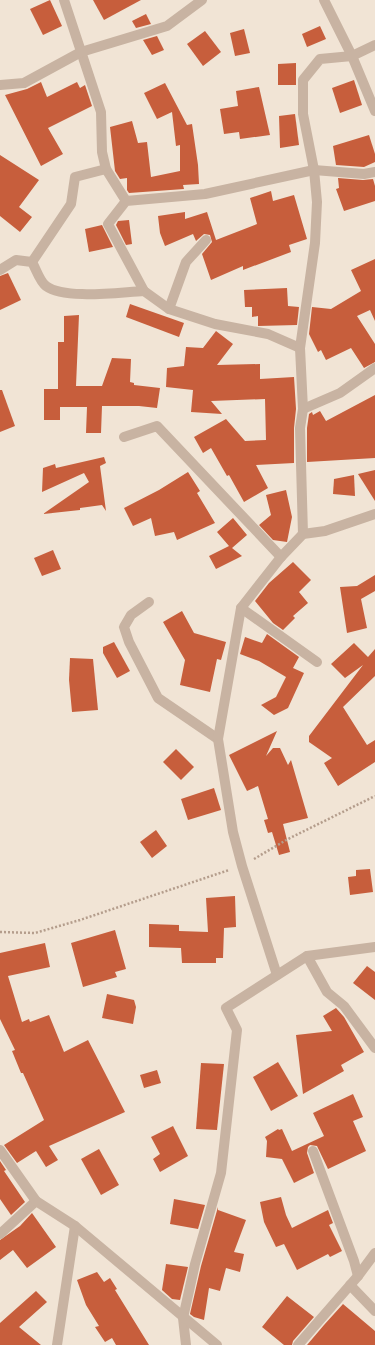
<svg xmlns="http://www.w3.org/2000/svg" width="375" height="1345" font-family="Montserrat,sans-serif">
<rect width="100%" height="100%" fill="#f1e4d5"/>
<!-- building -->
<g fill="#c75e3c">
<polygon points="50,0 62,26 43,35 30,9"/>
<polygon points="93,0 141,0 104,20"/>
<polygon points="146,14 151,24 136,28 132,21"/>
<polygon points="320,26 326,39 307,47 302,34"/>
<polygon points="244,29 250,53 235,56 230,33"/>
<polygon points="205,31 221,52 203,66 187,44"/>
<polygon points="157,36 164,50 152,55 143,40"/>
<polygon points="296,63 296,85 278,85 278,64"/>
<polygon points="354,80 362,105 340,113 332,88"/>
<polygon points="41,82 47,97 77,82 80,88 85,85 92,106 48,128 63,154 41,166 5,95 27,89"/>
<polygon points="165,83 187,125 192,124 198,165 199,184 183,185 184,189 129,193 127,190 127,178 120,179 115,171 110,127 132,121 138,143 147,142 151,177 180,171 180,145 176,146 172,112 157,119 144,93"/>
<polygon points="259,87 270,135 240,139 239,132 224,134 220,109 238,106 236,91"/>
<polygon points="295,114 299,145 280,148 279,116"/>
<polygon points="369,135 375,154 375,162 364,167 336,165 333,146"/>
<polygon points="0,155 39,180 19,207 32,217 20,232 0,216"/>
<polygon points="338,178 363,180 373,179 375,186 375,201 344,211 336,189 339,188"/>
<polygon points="271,191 273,201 294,195 307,239 289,245 291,252 243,270 243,266 211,280 202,254 212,242 210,235 204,234 196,241 193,234 165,246 160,233 158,216 185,212 185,219 207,212 216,240 257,224 250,198"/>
<polygon points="129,220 132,244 126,245 116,225 118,221"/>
<polygon points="102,225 113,247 89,252 85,229"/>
<polygon points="375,259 375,321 370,310 357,316 375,344 375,362 364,368 351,348 326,360 321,350 318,352 309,334 312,307 331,309 361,291 351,270"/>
<polygon points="8,273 21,300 0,310 0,276"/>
<polygon points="287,288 288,306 299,307 297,325 258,326 258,316 252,317 252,307 245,307 244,290"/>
<polygon points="130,304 184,323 179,337 126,317"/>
<polygon points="79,315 76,386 102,386 112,358 131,359 130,382 134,383 134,385 160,388 157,408 139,406 102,406 101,433 86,433 87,407 60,407 60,420 44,420 44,389 58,389 58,342 64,342 64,316"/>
<polygon points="216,331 233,344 217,365 260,364 260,379 294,377 296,409 294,428 294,463 256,465 268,488 244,502 229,475 227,476 211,448 203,453 194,437 226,419 245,441 266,440 265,399 211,401 222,414 191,412 193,390 166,387 167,368 184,366 186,347 203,348"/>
<polygon points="0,390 2,390 15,426 0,432"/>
<polygon points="375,395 375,458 307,462 307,428 309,414 312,412 313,415 320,411 326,421"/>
<polygon points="104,457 106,463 100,466 106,511 102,505 80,508 80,510 43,514 89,482 84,473 42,492 43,468 55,464 56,468"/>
<polygon points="375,470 375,501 358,474"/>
<polygon points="188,472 200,491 197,493 215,523 177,540 174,532 155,536 151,518 133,526 124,508 159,490"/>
<polygon points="354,475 355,496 333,494 334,479"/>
<polygon points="286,490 292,517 287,542 273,540 259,525 271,515 266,495"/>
<polygon points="233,518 247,535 232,548 242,556 216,569 209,556 229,546 217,532"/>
<polygon points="53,550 61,569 42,576 34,558"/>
<polygon points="293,562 311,580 299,592 308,603 293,616 295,618 283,630 273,623 255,601 269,583"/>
<polygon points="375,575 375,591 361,599 367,628 347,633 340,587 357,586"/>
<polygon points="182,611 194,633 226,642 221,660 217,659 210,692 180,685 185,660 163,622"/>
<polygon points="267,634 299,657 293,668 304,673 288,708 274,715 261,705 276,697 286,677 259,661 240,654 245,637 262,643"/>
<polygon points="114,642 130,671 117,678 103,653 103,647"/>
<polygon points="354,643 368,657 375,649 375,676 343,707 367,745 375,740 375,762 338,786 324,763 332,758 309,742 309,736 363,665 345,678 331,664"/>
<polygon points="70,658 93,659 98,710 72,712 69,680"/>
<polygon points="277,731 266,756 273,748 280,748 288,765 291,760 308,818 283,824 290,852 279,855 272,832 268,833 264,820 268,819 258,786 247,791 229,755"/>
<polygon points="176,749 194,767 181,780 163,762"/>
<polygon points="214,788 221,810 188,820 181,799"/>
<polygon points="156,830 167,846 152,858 140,842"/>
<polygon points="370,869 373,892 350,895 348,877 356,876 356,870"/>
<polygon points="235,896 236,927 224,928 223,958 216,958 216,963 182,963 181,948 149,947 149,924 179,925 179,931 208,932 206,898"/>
<polygon points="115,930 126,969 115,972 117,977 83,987 71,943"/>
<polygon points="45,943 50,967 8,976 22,1022 29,1019 30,1022 49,1015 64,1052 88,1040 125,1112 49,1146 58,1160 46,1167 36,1151 17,1163 4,1145 44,1120 23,1073 21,1073 12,1051 15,1050 0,1019 0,953"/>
<polygon points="367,966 375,972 375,1000 353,983"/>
<polygon points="107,994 134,1000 136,1007 133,1024 102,1018"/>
<polygon points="336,1008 344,1017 364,1052 341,1065 344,1071 303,1094 296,1035 332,1031 323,1016"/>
<polygon points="278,1062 298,1096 271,1111 253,1077"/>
<polygon points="201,1063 224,1064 217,1130 196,1129"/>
<polygon points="157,1070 161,1083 144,1088 140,1075"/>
<polygon points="353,1094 363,1117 353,1121 366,1151 328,1169 317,1146 310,1145 308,1147 307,1153 314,1173 294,1183 282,1159 266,1157 267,1141 265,1137 278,1129 279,1130 282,1129 292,1151 324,1136 313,1113"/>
<polygon points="173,1126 188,1156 160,1172 153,1159 160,1154 151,1137"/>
<polygon points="99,1149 119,1185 101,1195 81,1159"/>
<polygon points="0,1161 6,1170 4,1171 25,1202 11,1215 0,1199"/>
<polygon points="281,1197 286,1215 292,1228 328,1210 333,1223 329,1225 342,1251 330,1257 328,1254 297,1270 284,1244 276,1247 264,1222 260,1202"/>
<polygon points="174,1199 205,1205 198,1229 170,1224"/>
<polygon points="218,1207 218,1210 246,1220 234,1252 244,1254 240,1272 226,1268 220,1291 209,1288 204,1320 194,1317 190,1314 201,1266"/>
<polygon points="32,1213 56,1247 27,1268 13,1250 0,1260 0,1240 20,1226"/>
<polygon points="166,1264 188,1267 180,1300 172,1299 162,1290"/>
<polygon points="97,1272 104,1282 110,1278 117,1289 115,1290 149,1345 116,1345 112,1338 105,1342 95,1327 99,1326 86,1305 77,1280"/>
<polygon points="36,1291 47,1302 19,1327 41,1345 0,1345 0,1323"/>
<polygon points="287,1296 314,1317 293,1341 292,1345 284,1345 262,1327"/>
<polygon points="343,1304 375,1331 375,1345 307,1345 324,1325 326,1327 324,1325"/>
</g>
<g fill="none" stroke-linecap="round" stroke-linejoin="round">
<!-- path -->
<g stroke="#b49d8c" stroke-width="2.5" stroke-dasharray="2 2" stroke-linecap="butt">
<polyline points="254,859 288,839 375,796"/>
<polyline points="0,932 35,933 80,920 229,870"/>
</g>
<!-- minor -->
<g stroke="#c8b3a2" stroke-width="10">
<polyline points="64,0 101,112 102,152 106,169 126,201"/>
<polyline points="324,0 352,56 375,111"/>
<polyline points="0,85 24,83 81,52 167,26 202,0"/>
<polyline points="32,262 71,204 75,177 106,169"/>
<path d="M0 270 16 260 32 262C36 269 40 282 46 286 65 300 120 292 144 291"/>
<polyline points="169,309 186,262 206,240"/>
<polyline points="300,348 268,334 215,324 169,309 144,291 108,224 126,201 205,194 314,170 364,174 375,172"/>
<polyline points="303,409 340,393 375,368"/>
<polyline points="124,437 157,426 281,557"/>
<polyline points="303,534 300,428 303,409 300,348 315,243 317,202 314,170 303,114 303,80 320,59 352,56 375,45"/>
<polyline points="149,602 131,615 124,627 129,642 158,698 218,739"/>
<polyline points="241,608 317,662"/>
<polyline points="307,956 327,992 344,1006 375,1048"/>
<polyline points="277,975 242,866 233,832 218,739 241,608 281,557 303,534 325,531 375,514"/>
<polyline points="313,1151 354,1261 358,1276"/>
<polyline points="0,1234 36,1201"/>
<polyline points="350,1285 375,1311"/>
<polyline points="57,1345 75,1226"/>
<polyline points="186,1345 183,1318 195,1264 221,1173 237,1030 226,1008 307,956 375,947"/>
<polyline points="298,1345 358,1276 375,1253"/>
</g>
<!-- tertiary -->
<polyline stroke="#c8b3a2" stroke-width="10" points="0,1150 36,1201 75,1226 217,1345"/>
</g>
</svg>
